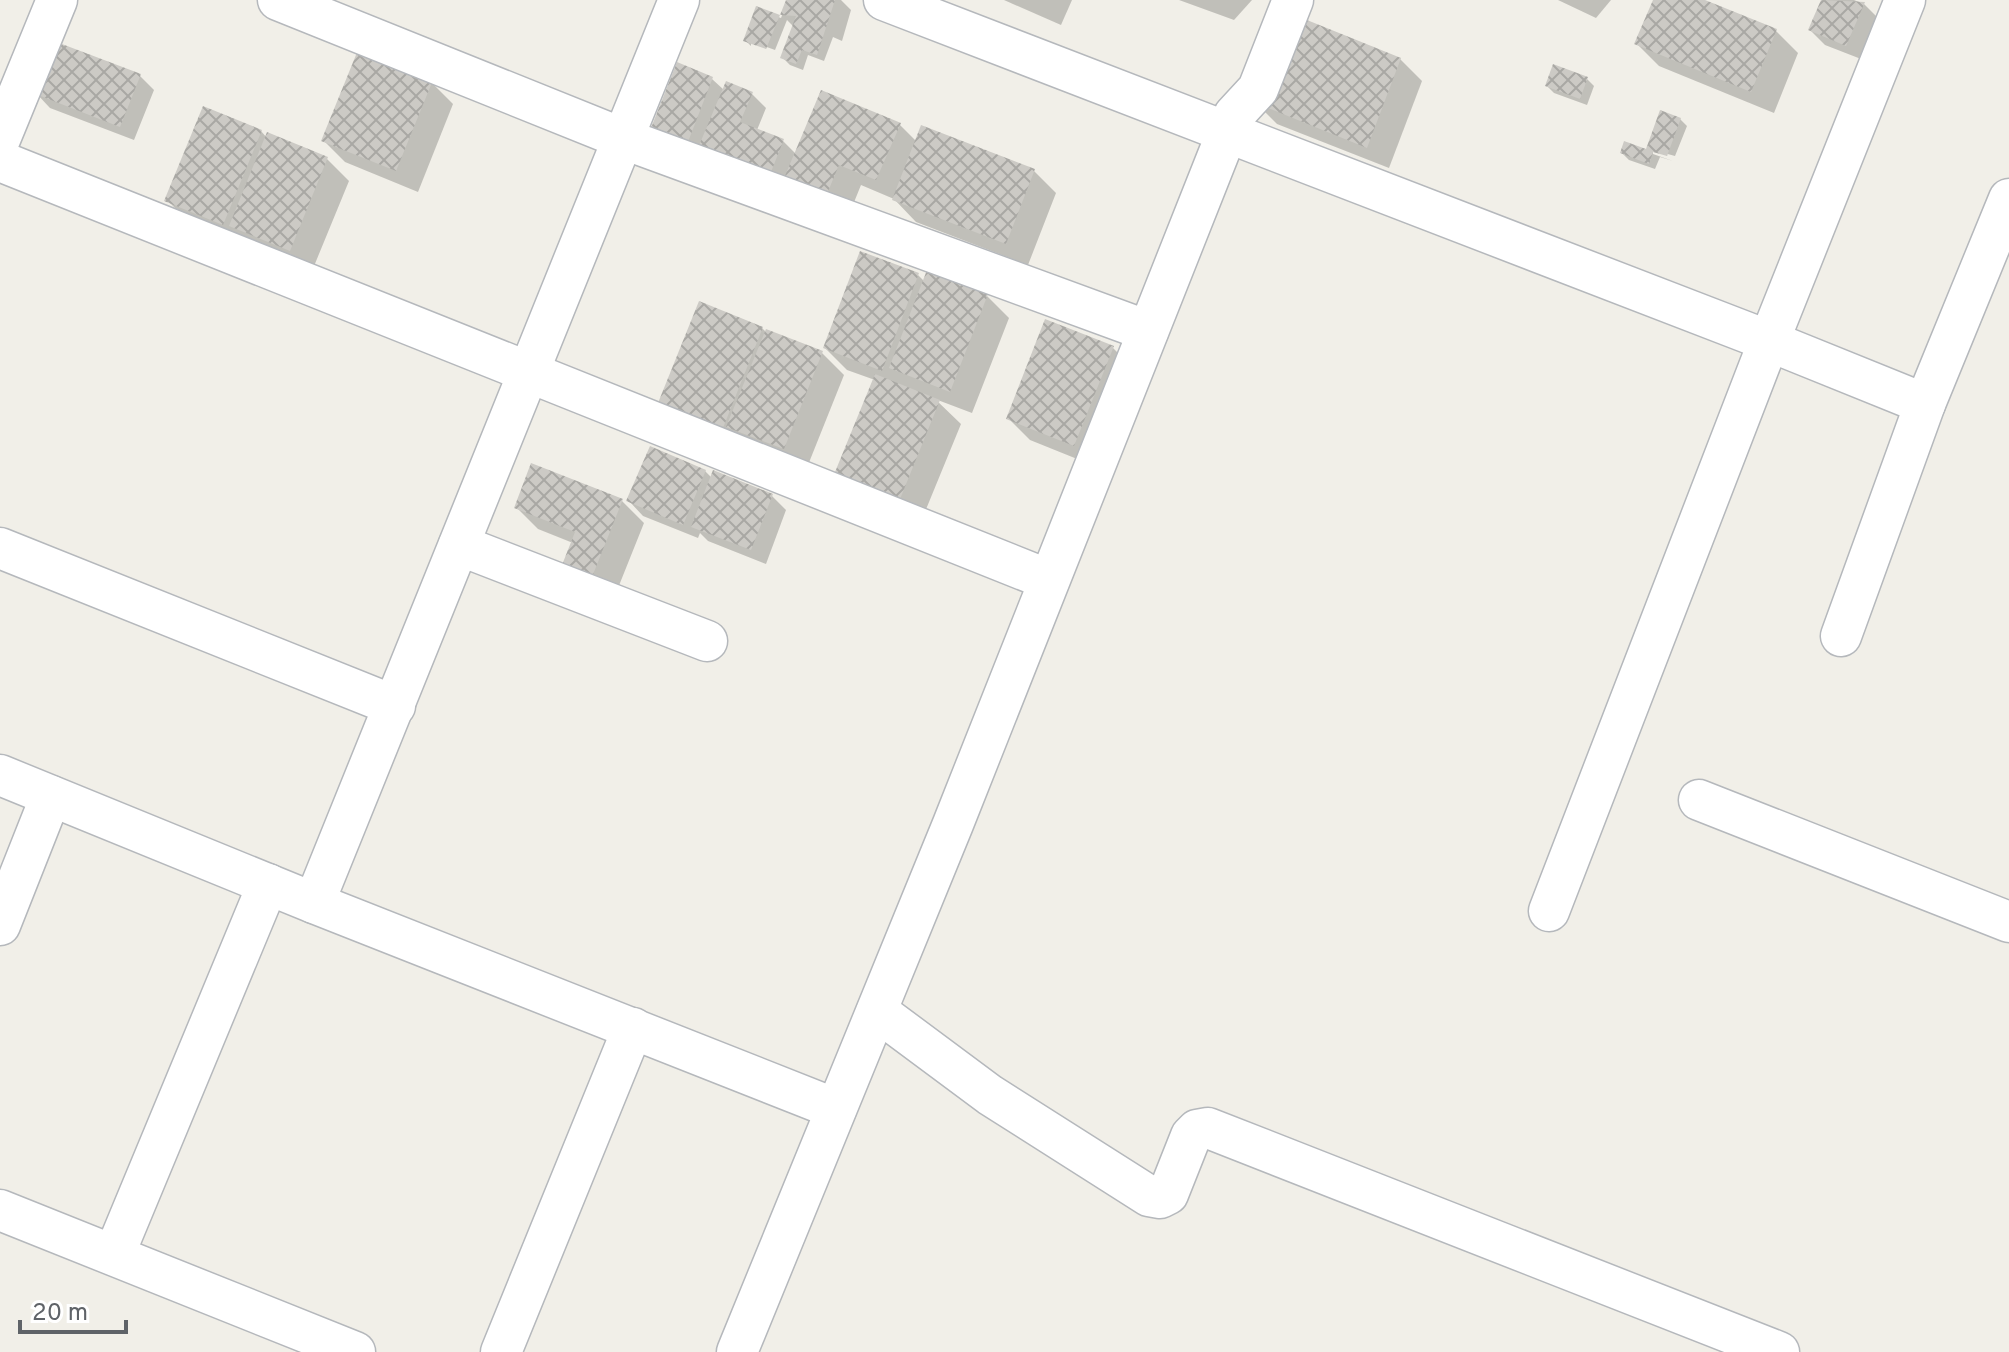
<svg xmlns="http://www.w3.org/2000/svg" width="2009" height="1352" font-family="Overpass,sans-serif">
<defs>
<pattern id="building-cross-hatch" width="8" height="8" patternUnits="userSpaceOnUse" patternTransform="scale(2)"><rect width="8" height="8" fill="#cccac5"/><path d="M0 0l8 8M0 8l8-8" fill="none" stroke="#a9a8a4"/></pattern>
</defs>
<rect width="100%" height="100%" fill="#f1efe8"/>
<!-- shadow -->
<g fill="#0003">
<polygon points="788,0 841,0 851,10 842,41 833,37 824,61 808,55 803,70 790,65 783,58 794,27 787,20 775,50 751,41 751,46 745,40 757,9 781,18"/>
<polygon points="1004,0 1072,0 1061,25"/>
<polygon points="1179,0 1252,0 1234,20"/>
<polygon points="1558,0 1611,0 1596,18"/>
<polygon points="1655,0 1700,0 1776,31 1798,53 1774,113 1659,66 1637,44"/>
<polygon points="1823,0 1854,0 1864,4 1878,18 1861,59 1825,45 1810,30"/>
<polygon points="1400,59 1422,81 1389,168 1277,124 1255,102"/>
<polygon points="140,76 154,90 134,140 50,108 36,93"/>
<polygon points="712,79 724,90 751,93 766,108 757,130 783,141 796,154 900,125 917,142 1034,171 1056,193 1028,265 916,222 894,199 861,185 846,222 666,147"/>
<polygon points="1587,79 1594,86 1587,105 1554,93 1547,86"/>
<polygon points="431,82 453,104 418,192 345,162 323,140"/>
<polygon points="1680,119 1687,126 1675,156 1653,150 1653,154 1673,161 1660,157 1655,169 1629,160 1622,153 1647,151"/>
<polygon points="261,131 267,138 327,159 349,181 312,271 189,222 167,200"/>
<polygon points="918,275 925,282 987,296 1009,318 972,413 935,399 961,424 920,524 857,499 875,380 847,370 825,348"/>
<polygon points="762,328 767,333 822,353 844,375 806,470 683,425"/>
<polygon points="1113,348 1135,370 1097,467 1030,440 1008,418"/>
<polygon points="705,471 712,478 772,496 786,510 766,564 708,541 700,533 698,538 643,516 629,501"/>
<polygon points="622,501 644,523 614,598 586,586 573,543 538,529 516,507"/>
</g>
<!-- building -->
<g fill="url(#building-cross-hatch)">
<polygon points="786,0 835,0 817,55 802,50 796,64 780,58 796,16 780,15"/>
<polygon points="1653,0 1705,0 1777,29 1751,92 1634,44"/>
<polygon points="1821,0 1865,2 1846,46 1808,30"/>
<polygon points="756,6 780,15 766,49 743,41"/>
<polygon points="1302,18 1401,58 1367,148 1253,102"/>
<polygon points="54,41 141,74 120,127 33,93"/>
<polygon points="358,50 433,80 396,171 321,141"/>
<polygon points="677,62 713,77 686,147 649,133"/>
<polygon points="1553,64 1588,77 1580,99 1545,86"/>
<polygon points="726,81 753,92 740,122 784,139 769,177 698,148"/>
<polygon points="821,90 901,123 876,180 839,165 824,201 782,183"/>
<polygon points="203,106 262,130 223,225 164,201"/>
<polygon points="1660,110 1681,118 1667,156 1653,152 1649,164 1620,153 1624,141 1646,149"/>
<polygon points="921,125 1035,169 1006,244 892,200"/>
<polygon points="267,132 328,157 290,251 229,226"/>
<polygon points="860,251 919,273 882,371 823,348"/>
<polygon points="927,270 988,294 950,392 889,368"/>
<polygon points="699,301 763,327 723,428 658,403"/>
<polygon points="1045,319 1114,346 1074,446 1006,419"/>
<polygon points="766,329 823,351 784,449 726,427"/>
<polygon points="875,374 940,400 898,504 833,477"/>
<polygon points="650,446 706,470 683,525 626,501"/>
<polygon points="531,463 623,499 592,577 562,565 575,532 514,508"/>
<polygon points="713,470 773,494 751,550 691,527"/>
</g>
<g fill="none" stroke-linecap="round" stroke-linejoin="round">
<defs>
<g id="minor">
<polyline points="278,0 624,139 1148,331"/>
<polyline points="884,0 1769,341 1925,404"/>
<polyline points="0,139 57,0"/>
<polyline points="0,161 1049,580"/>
<polyline points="459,545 707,641"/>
<polyline points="0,548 395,706"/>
<polyline points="1841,636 1925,404 2009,199"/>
<polyline points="0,775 314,903 836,1109"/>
<polyline points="1699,800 2009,922"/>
<polyline points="314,903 679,0"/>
<polyline points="1549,911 1769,341 1905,0"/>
<polyline points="0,925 51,796"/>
<polyline points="877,1011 990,1095 1149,1196 1160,1198 1168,1194 1191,1136 1197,1130 1208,1128 1779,1352"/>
<polyline points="0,1210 355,1352"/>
<polyline points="114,1255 268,884"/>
<polyline points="501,1352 633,1028"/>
<polyline points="737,1352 953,824 1234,115 1258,89 1293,0"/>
</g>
</defs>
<!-- minor casing -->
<use href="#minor" stroke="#b5b8bc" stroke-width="43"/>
<!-- minor -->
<use href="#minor" stroke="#fff" stroke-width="40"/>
</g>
<!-- scale -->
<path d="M20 1320v12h106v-12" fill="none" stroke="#5f6368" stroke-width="4"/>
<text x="32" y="1320" font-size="24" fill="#5f6368" stroke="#ffffff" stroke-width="6" paint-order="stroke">20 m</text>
</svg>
